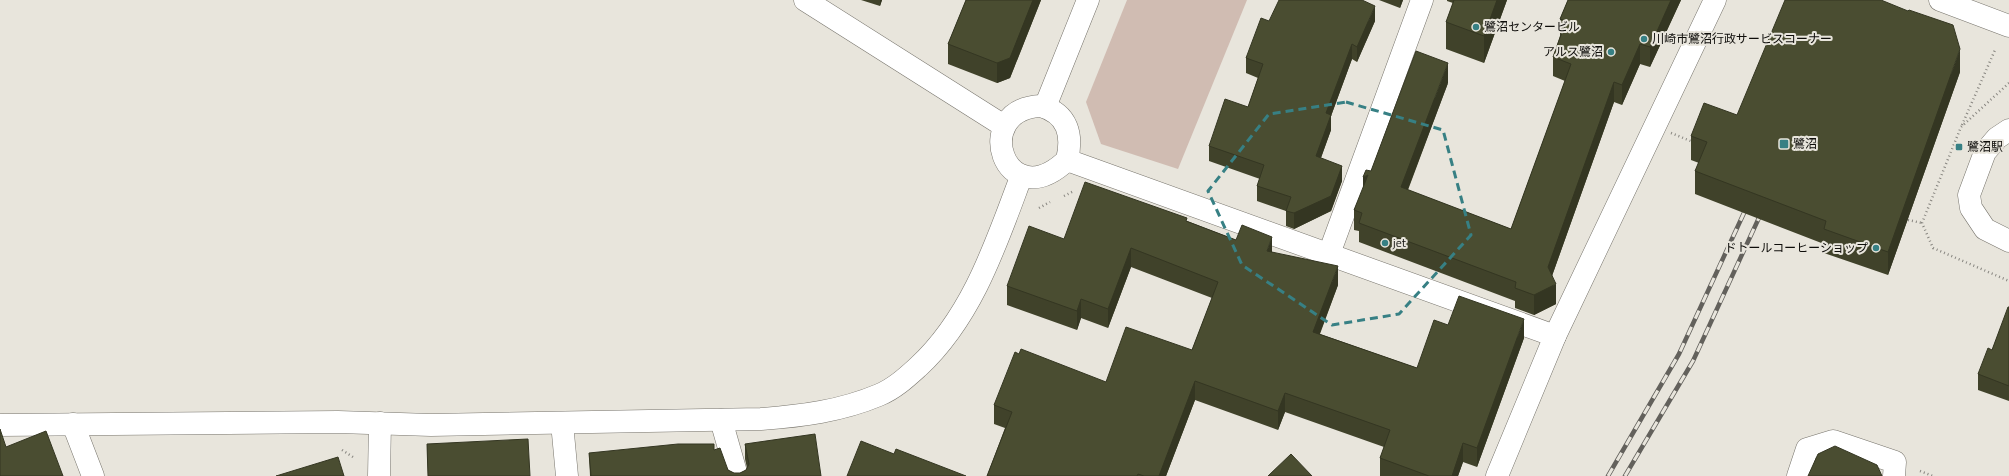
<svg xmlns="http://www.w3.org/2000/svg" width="2009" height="476" font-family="'Titillium Web','Noto Sans JP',sans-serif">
<rect width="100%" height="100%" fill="#e8e5dc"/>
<!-- green -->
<polygon fill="#d0bcb2" points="1127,0 1247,0 1178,169 1101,144 1086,102"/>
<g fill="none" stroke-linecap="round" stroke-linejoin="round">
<defs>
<g id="minor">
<polyline points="805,0 1004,126"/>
<polyline points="1940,0 2009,26"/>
<path d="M1041 106C1068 114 1073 135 1067 160 1005 219 969 109 1041 106Z"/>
<polyline points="1045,107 1088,0"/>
<polyline points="2009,130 1997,138 1985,152 1969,195 1971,208 1985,229 2009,241"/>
<polyline points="1067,160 1555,336"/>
<polyline points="1329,254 1422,0"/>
<polyline points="721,420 737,476"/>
<polyline points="562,423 567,476"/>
<polyline points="73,424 93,476"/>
<path d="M0 425 338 422 431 425 761 419C802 416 841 411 879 395 894 389 907 377 918 367 972 317 996 244 1021 177"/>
<polyline points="379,476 380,423"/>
<polyline points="1497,476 1555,336 1715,0"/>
<polyline points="1798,476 1807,449 1833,441 1895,462 1894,476"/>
</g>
</defs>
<!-- minor casing -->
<use href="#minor" stroke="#77746c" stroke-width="23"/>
<!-- path -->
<g stroke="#888680" stroke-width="2.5" stroke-dasharray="1 3" stroke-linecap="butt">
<polyline points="2009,83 1961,127 1922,223 1933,248 2009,281"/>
<polyline points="1962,125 1995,50"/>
<polyline points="1064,196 1074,191"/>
<polyline points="1039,208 1050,202"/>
<polyline points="1908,220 1922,223"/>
<polyline points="342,450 353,457"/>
<polyline points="1920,471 1933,476"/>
</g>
<!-- minor -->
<use href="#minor" stroke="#fff" stroke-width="22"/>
<defs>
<g id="rail">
<polyline points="1608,476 1679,354 1749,202"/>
<polyline points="1625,476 1693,361 1763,209"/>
</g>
</defs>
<!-- rail casing -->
<use href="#rail" stroke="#63615c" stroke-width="4.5"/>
<!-- rail -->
<use href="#rail" stroke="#e8e5dc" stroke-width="3" stroke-dasharray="9" stroke-linecap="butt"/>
<!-- path-bridge -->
<polyline stroke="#888680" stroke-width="2.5" stroke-dasharray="1 3" stroke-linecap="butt" points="1671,133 1693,142"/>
</g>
<!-- wall -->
<g fill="#40422a">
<polygon points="861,0 882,0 880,6"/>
<polygon points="966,0 1041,0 1010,78 997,83 948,64 948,44"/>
<polygon points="1379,0 1403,0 1400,8"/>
<polygon points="1447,0 1507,0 1484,63 1446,49 1446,22 1453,3 1447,1"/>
<polygon points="1568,0 1681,0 1650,67 1640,64 1622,105 1614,102 1552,276 1556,304 1534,315 1515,308 1515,301 1359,242 1359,231 1354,230 1354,210 1371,171 1448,83 1408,190 1511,229 1565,81 1553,76 1553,57 1560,36 1560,19"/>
<polygon points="1269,21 1375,21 1357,62 1352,59 1331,116 1331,130 1321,158 1342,181 1331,211 1294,229 1286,226 1286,211 1257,201 1257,186 1260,179 1209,161 1209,146 1248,107 1258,78 1246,73 1246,58"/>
<polygon points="1960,72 1888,275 1824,253 1824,244 1695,194 1695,171 1699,163 1691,160 1691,136 1737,115"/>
<polygon points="1187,221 1236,240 1272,252 1338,285 1320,334 1417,368 1448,325 1524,338 1477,467 1463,462 1458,476 1380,476 1380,458 1384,447 1285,412 1278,430 1195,400 1166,476 987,476 1005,428 994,424 994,405 1106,382 1192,350 1212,298 1131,267 1108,328 1081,318 1077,330 1007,305 1007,286 1064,239"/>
<polygon points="2009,307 2009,401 1978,390 1978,374 1992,350"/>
<polygon points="427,444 530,476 428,476"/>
<polygon points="745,444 821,476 590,476 589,453 714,450 728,470 734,473 740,473 746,470 747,468 745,459"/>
</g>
<!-- shaded-wall -->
<g fill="#343622">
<polygon points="880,0 882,0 880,6"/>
<polygon points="1033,0 1041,0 1010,78 997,83 997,63"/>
<polygon points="1400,0 1403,0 1400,8"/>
<polygon points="1497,0 1507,0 1484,63 1484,36"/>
<polygon points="1671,0 1681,0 1650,67 1650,47"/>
<polygon points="1375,6 1375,21 1357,62 1357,47"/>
<polygon points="1352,44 1352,59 1331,116 1331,130 1316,171 1316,156 1326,113"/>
<polygon points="1640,44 1640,64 1622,105 1622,85"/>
<polygon points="1960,49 1960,72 1888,275 1888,252"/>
<polygon points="1448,63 1448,83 1401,207 1401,187"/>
<polygon points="1614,82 1614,102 1548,287 1548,267"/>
<polygon points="1342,166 1342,181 1331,211 1294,229 1294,213"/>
<polygon points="1368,175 1363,197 1363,177"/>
<polygon points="1272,237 1272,256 1267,251"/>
<polygon points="1131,248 1131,267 1108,328 1108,309"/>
<polygon points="1338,266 1338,285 1313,351 1313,332"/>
<polygon points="1556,284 1556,304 1534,315 1534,295"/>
<polygon points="1081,299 1081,318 1077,330 1077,311"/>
<polygon points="1524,319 1524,338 1477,467 1477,448"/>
<polygon points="1195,381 1195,400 1166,476 1159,476"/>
<polygon points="1285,393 1285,412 1278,430 1278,411"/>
<polygon points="1463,443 1463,462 1458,476 1452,476"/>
</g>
<!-- building -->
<g fill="#4a4d31" stroke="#343622">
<polygon points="966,0 1033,0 1010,58 997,63 948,44"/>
<polygon points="1279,0 1362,0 1375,6 1357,47 1352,44 1326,113 1331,115 1316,156 1342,166 1331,196 1294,213 1286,211 1291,197 1257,186 1264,165 1209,146 1225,99 1248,107 1263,64 1246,58 1261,18 1269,21"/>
<polygon points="1454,0 1497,0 1484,36 1446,22"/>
<polygon points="1568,0 1671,0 1650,47 1640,44 1622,85 1614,82 1548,267 1556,284 1534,295 1515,288 1516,282 1359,223 1362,213 1354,210 1368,175 1363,177 1366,170 1371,171 1416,51 1448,63 1401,187 1511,229 1571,64 1553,57 1566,21 1560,19"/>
<polygon points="1785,0 1881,0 1908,11 1909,10 1953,25 1960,49 1888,252 1824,229 1826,221 1695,171 1707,142 1691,136 1704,103 1737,115"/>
<polygon points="1085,182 1187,218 1186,221 1236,240 1242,225 1272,237 1267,251 1338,266 1313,332 1417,368 1434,320 1448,325 1459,296 1524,319 1477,448 1463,443 1452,476 1429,476 1380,458 1390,430 1285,393 1278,411 1195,381 1159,476 1144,476 1138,474 1137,476 987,476 1012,412 994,405 1015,352 1019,354 1021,349 1106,382 1126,327 1192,350 1218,282 1131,248 1108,309 1081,299 1077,311 1007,286 1029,226 1064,239"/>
<polygon points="2008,307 2009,307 2009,386 1978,374 1988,348 1992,350"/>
<polygon points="0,429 6,447 46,431 63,476 0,476"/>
<polygon points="815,434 821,476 591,476 589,453 678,444 714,444 714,450 720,448 728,470 734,473 740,473 746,470 749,464 745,444"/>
<polygon points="528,439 530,476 428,476 427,444"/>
<polygon points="861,441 894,454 896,449 966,476 847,476"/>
<polygon points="1835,446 1877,465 1882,476 1808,476 1818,454"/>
<polygon points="1291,454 1312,476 1268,476"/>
<polygon points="338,457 344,476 276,476"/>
</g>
<!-- marked area -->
<path fill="none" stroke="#378084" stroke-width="3" stroke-dasharray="8 5" stroke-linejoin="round" d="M1346 102 1443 130 1471 235 1399 314 1332 325 1242 265 1208 191 1269 114Z"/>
<!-- markers -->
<g fill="#378084" stroke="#e8e5dc" stroke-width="1.5">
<circle cx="1476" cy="27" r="4"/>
<circle cx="1644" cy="39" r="4"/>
<circle cx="1611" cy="52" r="4"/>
<rect x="1779" y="139" width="10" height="10" rx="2"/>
<rect x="1955" y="143" width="8" height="8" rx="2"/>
<circle cx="1385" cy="243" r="4"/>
<circle cx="1876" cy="248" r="4"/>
</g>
<g text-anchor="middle" stroke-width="4" stroke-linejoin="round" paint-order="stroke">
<!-- poi labels -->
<g font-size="12" fill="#0e0d0a" stroke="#e8e5dc" text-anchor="start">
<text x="1484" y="31">鷺沼センタービル</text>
<text x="1652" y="43">川崎市鷺沼行政サービスコーナー</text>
<text x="1603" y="56" text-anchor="end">アルス鷺沼</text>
<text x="1793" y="148">鷺沼</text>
<text x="1967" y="151">鷺沼駅</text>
<text x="1393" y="247">jet</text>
<text x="1868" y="252" text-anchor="end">ドトールコーヒーショップ</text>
</g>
</g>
</svg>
